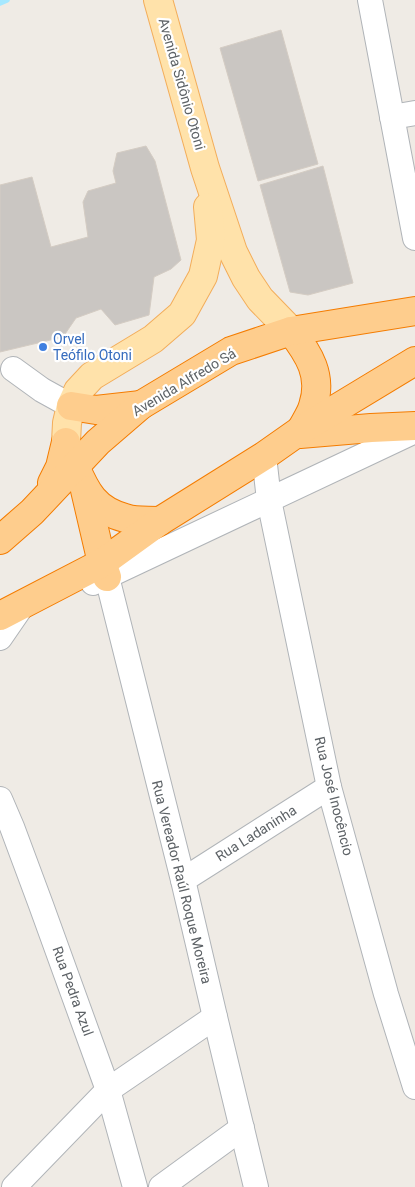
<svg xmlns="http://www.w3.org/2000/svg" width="415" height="1187" font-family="Roboto,sans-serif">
<rect width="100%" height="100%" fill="#efebe5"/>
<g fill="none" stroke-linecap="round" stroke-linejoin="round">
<!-- stream -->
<polyline stroke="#a5e8ff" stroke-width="5.5" points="0,3 7,0"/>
</g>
<!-- building -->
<g fill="#cac6c2" stroke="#d4ccc3">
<polygon points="281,30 318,164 258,181 220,48"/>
<polygon points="146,146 155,161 181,260 171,269 154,277 149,315 115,325 101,309 76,318 63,337 0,352 0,185 32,177 51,247 88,237 83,202 88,191 116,183 113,171 117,153"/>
<polygon points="323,166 353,283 308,295 290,292 260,185"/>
</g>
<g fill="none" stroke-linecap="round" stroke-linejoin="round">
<defs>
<g id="minor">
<polyline points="370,0 415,238"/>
<polyline points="392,117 415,113"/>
<polyline points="13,369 42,390 71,406"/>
<polyline points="264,456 269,500 329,787 386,994 415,1087"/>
<polyline points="107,577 183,880 215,1017 256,1187"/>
<polyline points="93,583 415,431"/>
<polyline points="0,638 22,606"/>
<polyline points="0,799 12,827 41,905 108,1090 135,1187"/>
<polyline points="183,880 329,787"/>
<polyline points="14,1187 108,1090 215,1017"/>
<polyline points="161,1187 242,1128"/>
</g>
<g id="major">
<polyline points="158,0 205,168 233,252 246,278 260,299 291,331"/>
<polyline points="74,464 66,442 67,423 71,406 78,391 92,376 153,339 182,314 203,276 211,240 208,207"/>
</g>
<g id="highway">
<path d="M291 331C309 354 323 376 313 406 311 414 305 422 301 430"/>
<polyline points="71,406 96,410 141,405"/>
<polyline points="300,434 371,428 415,426"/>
<path d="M75 466C86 492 95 510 125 518 135 522 149 520 160 521"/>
<polyline points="52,483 60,467 66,442"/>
<polyline points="85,490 102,563 107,577"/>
<polyline points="0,540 32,512 98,442 141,405 231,351 291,331 415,311"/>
<polyline points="0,616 102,563 160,521 264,456 301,430 415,361"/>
</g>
</defs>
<!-- minor casing -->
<use href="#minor" stroke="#b0b4b8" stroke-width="26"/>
<!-- major casing -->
<use href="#major" stroke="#f3ad5a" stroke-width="30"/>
<!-- highway casing -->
<use href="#highway" stroke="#f47c00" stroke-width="30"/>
<!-- minor -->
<use href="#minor" stroke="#fff" stroke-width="24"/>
<!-- major -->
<use href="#major" stroke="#ffe2aa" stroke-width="28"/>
<!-- highway -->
<use href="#highway" stroke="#fecd8d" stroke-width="28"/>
</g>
<!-- markers -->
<circle fill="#3f7fe0" stroke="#fff" stroke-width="2" cx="43" cy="347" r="5"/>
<g text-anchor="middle" stroke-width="4.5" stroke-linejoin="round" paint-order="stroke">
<!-- street labels -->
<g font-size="14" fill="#5d6266" stroke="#fff">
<text transform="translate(182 84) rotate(74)" y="5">Avenida Sidônio Otoni</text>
<text transform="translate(184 382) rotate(-31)" y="5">Avenida Alfredo Sá</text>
<text transform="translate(334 796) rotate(76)" y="5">Rua José Inocêncio</text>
<text transform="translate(256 833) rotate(-32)" y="5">Rua Ladaninha</text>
<text transform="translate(182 882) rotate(76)" y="5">Rua Vereador Raúl Roque Moreira</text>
<text transform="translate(73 991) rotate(70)" y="5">Rua Pedra Azul</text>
</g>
<!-- shop labels -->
<g font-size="14" fill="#366cbe" stroke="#fff" text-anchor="start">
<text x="53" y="344">Orvel<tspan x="53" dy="16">Teófilo Otoni</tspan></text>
</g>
</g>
</svg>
